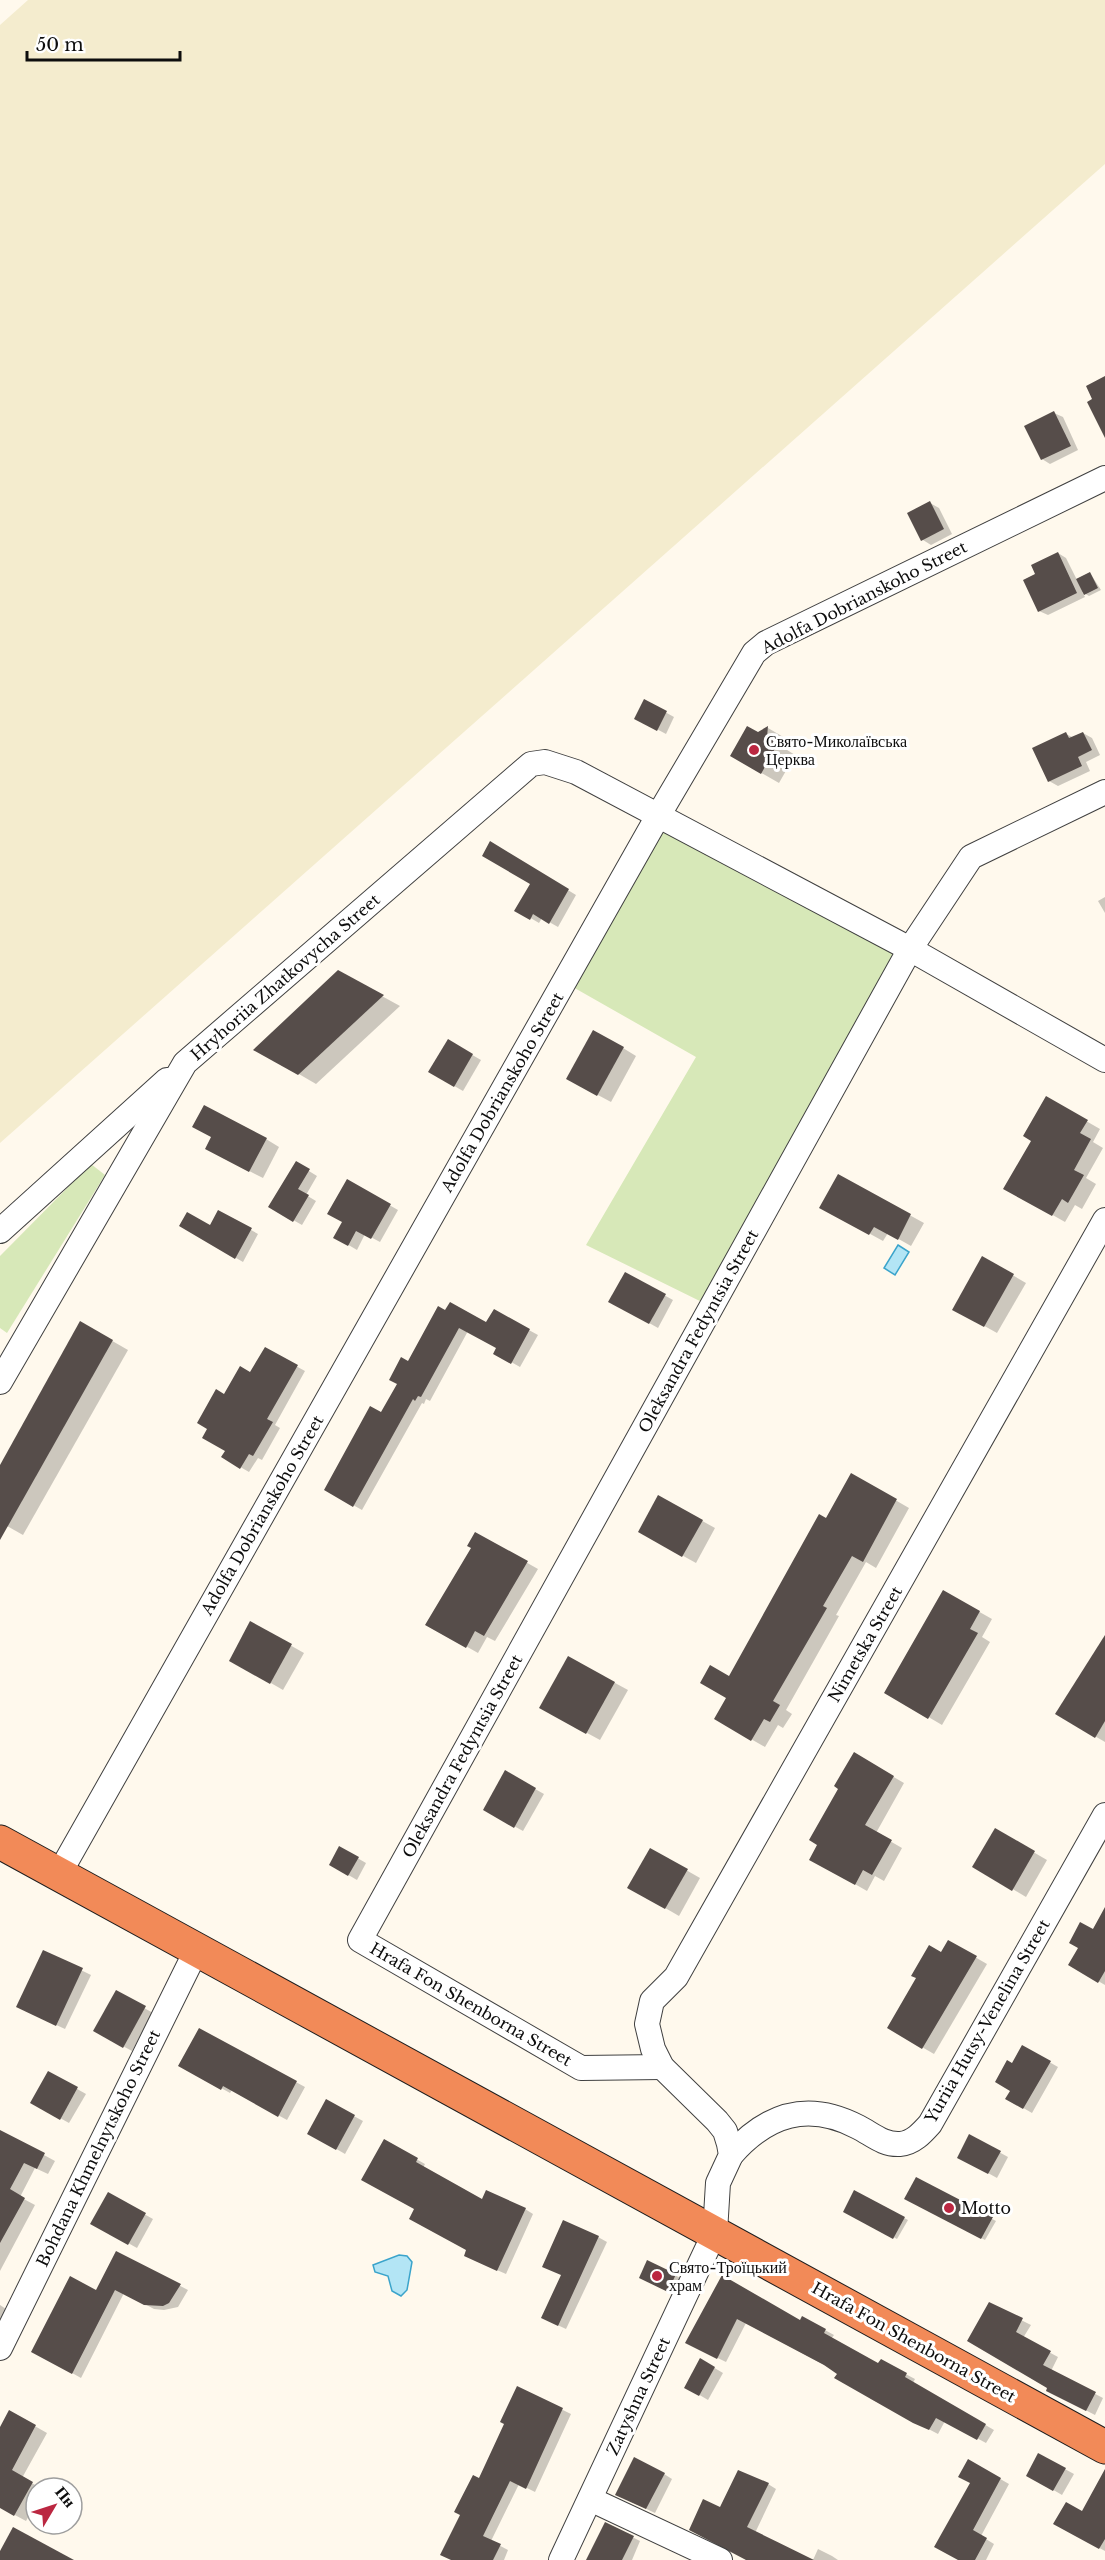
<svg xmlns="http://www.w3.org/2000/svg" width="1105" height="2560" font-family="'Libre Baskerville',serif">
<rect width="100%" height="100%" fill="#fff9ed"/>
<!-- farmland -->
<polygon fill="#f4ecce" points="28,0 1105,0 1105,164 0,1143 0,25"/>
<!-- green -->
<g fill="#d7e8b8">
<polygon points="658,816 910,949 712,1307 586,1245 696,1057 564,982"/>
<polygon points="91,1164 105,1175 7,1333 0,1328 0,1256"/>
</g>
<!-- water -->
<g fill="#b3e5f5" stroke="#3ba4cb" stroke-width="1.5">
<polygon points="898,1245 909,1252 895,1275 884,1268"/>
<polygon points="399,2255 407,2256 412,2262 407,2290 401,2296 392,2291 388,2276 375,2272 373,2265"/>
</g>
<!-- shadow -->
<g fill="#0003">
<polygon points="1054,413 1063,417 1078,450 1050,464 1042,459"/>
<polygon points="930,503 939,508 952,534 931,545 923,540"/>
<polygon points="1058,553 1066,558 1077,580 1090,573 1101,590 1089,596 1082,592 1085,597 1048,615 1039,611 1037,575"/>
<polygon points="645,701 674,717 666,734 636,718"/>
<polygon points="768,728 785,738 784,748 795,755 779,783 732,756"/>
<polygon points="1083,733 1092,738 1100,755 1086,762 1090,771 1058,786 1049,781 1066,734 1074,738"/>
<polygon points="491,843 576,895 558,927 542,918 539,923 517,910 532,884"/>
<polygon points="1105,897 1105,913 1098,901"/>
<polygon points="338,972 400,1006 316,1084 256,1049"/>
<polygon points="448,1041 481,1060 463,1091 430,1072"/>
<polygon points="623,1048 636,1056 611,1102 581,1086"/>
<polygon points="1046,1098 1100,1129 1093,1142 1103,1148 1086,1178 1096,1184 1082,1209 1075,1205 1065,1222 1005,1188 1033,1140"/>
<polygon points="213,1137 266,1139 279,1147 263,1178 220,1156"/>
<polygon points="296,1163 317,1176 306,1195 316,1201 302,1225 270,1207"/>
<polygon points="838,1176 924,1223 911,1246 888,1233 883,1241 821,1207"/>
<polygon points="347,1181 398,1210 380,1242 365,1234 357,1250 335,1237 344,1222"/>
<polygon points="219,1212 258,1234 243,1262 181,1226 210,1227"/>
<polygon points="983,1258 1026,1283 997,1333 954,1309"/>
<polygon points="626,1274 673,1300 658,1328 610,1301"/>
<polygon points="439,1308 487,1324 494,1311 538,1335 520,1367 495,1353 498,1348 468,1331 430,1401 426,1399 424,1404 422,1403 362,1510 326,1490 382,1415"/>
<polygon points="81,1323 128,1350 23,1535 0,1522 0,1468"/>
<polygon points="265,1349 305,1371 275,1425 280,1428 262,1460 258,1458 249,1472 223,1457 227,1450 225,1396 251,1374"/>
<polygon points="852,1475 909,1508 876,1568 866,1562 836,1615 839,1616 786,1710 792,1714 783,1728 778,1725 765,1747 716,1719 728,1697 730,1678"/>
<polygon points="659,1497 715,1528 696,1563 640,1532"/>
<polygon points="476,1534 538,1569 495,1641 487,1637 478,1653 427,1624 473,1548"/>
<polygon points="944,1592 992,1619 982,1637 990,1642 942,1725 886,1692"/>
<polygon points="251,1623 304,1653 283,1690 231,1660"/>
<polygon points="1105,1637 1105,1742 1057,1714"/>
<polygon points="569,1658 628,1690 600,1740 541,1708"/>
<polygon points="854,1754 904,1783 876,1833 902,1848 884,1881 875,1876 867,1891 811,1859 819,1844"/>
<polygon points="505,1772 544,1794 523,1831 485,1810"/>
<polygon points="995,1830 1047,1860 1026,1897 974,1866"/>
<polygon points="340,1848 366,1863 357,1880 331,1865"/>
<polygon points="651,1850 700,1878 679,1916 629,1887"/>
<polygon points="1105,1910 1105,1985 1070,1965"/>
<polygon points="949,1942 987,1964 934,2054 889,2028"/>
<polygon points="44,1952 91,1975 65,2029 26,2011"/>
<polygon points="116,1992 153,2013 132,2051 95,2031"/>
<polygon points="200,2030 305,2087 287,2120 232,2090 230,2093 180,2065"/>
<polygon points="1023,2047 1058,2067 1032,2113 1008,2099 1012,2090 1012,2065"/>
<polygon points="49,2073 86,2094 69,2123 33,2103"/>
<polygon points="326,2101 363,2121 345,2154 309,2133"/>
<polygon points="0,2131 55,2161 48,2174 35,2168 20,2197 35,2205 0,2271"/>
<polygon points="970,2136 1008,2157 997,2178 959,2157"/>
<polygon points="384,2141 425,2164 423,2168 483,2201 525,2209 533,2214 506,2274 474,2260 468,2250 416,2209"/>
<polygon points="916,2179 996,2221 985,2240 906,2198"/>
<polygon points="855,2192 908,2220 897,2239 845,2211"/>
<polygon points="108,2194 153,2219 137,2248 92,2223"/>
<polygon points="598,2237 607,2242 566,2329 551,2322 562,2275"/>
<polygon points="117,2253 188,2290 178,2307 164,2310 154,2309 124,2293 81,2378 33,2351 97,2292"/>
<polygon points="675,2275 692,2285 686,2301 641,2278"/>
<polygon points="722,2277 800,2322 803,2318 834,2335 831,2339 879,2365 881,2361 915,2379 913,2383 994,2430 986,2443 945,2421 938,2434 871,2399 839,2373 746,2323 726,2362 695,2347"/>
<polygon points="989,2304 1031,2325 1023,2338 1058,2357 1051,2371 1103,2398 1095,2415 1056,2395"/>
<polygon points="0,2305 6,2309 0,2321"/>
<polygon points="701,2360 723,2373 708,2400 686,2387"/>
<polygon points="518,2388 571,2414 535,2492 519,2484 491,2541 508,2550 504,2560 453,2560 461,2515 506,2424"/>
<polygon points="10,2412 47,2433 22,2478 41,2488 36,2488 36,2503 26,2521 0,2507 0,2430"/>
<polygon points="1039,2455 1074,2474 1062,2495 1028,2475"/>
<polygon points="969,2461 1009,2484 981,2536 994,2544 986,2560 961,2560 972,2483"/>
<polygon points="664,2474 672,2479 655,2513 625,2499"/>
<polygon points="768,2484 776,2489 755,2533 810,2560 752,2560 721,2509"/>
<polygon points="1105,2496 1105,2551 1055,2524 1083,2513"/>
<polygon points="632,2537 640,2541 632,2560 588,2560"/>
<polygon points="818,2549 832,2556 838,2560 813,2560"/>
</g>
<!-- building -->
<g fill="#564d4a">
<polygon points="1105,376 1105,438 1087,402 1092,399 1086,386"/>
<polygon points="1054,411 1071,446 1041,460 1024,426"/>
<polygon points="930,501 944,529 921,541 907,513"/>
<polygon points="1058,552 1077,593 1038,612 1023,580 1035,574 1031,565"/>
<polygon points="1090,572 1098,588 1084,595 1076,579"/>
<polygon points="644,699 667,711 657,731 634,719"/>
<polygon points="747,726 758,732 768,726 767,737 778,743 761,774 730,756"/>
<polygon points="1066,732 1069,738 1083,732 1092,750 1078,757 1082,766 1048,782 1032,748"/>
<polygon points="490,841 569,889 549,924 533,914 530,920 514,911 530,884 482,856"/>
<polygon points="338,970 384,995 298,1075 253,1050"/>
<polygon points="593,1030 624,1047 597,1096 566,1079"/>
<polygon points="448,1039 473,1054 454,1087 428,1072"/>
<polygon points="1046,1096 1088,1120 1080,1133 1091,1139 1074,1170 1084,1175 1068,1203 1062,1199 1052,1216 1003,1189 1031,1141 1023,1136"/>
<polygon points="204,1105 267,1138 249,1172 205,1149 211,1137 192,1127"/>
<polygon points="296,1161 310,1169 298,1189 309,1195 293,1222 268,1207"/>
<polygon points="838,1174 911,1214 898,1240 874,1227 869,1235 819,1208"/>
<polygon points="347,1179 391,1204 371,1239 356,1231 348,1246 333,1238 342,1222 327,1214"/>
<polygon points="218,1210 252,1228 235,1259 179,1226 187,1212 210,1225"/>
<polygon points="982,1256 1014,1274 984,1327 952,1310"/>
<polygon points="625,1272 666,1294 649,1324 608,1302"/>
<polygon points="450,1302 486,1322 494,1309 530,1329 511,1364 493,1354 496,1348 459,1328 421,1397 418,1396 415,1401 413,1399 353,1507 324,1490 370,1406 381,1412 397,1384 389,1380 401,1357 408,1361 438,1306 445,1310"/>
<polygon points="80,1321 113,1340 0,1540 0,1465"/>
<polygon points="265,1347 298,1365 267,1419 273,1422 253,1456 249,1454 240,1469 221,1457 225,1451 202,1438 207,1429 197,1423 216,1389 224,1394 240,1366 250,1372"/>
<polygon points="851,1473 897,1499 863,1562 852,1556 823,1606 827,1608 773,1701 780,1705 770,1722 764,1719 751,1741 714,1719 726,1698 700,1683 710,1665 729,1676 819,1514 826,1518"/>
<polygon points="658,1495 703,1520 682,1557 638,1532"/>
<polygon points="475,1532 528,1561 484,1636 475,1631 466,1648 425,1625 471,1548 467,1546"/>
<polygon points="943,1590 980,1611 970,1629 978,1633 928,1719 884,1693"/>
<polygon points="250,1621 292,1644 270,1684 229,1661"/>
<polygon points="1105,1635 1105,1721 1095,1738 1055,1714"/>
<polygon points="568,1656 615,1682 586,1734 539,1708"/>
<polygon points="854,1752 894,1776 865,1825 892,1840 872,1875 863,1870 855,1885 809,1860 817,1845 809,1840 838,1789 834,1786"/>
<polygon points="505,1770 536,1788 514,1828 483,1810"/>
<polygon points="995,1828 1035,1851 1012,1891 972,1867"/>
<polygon points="339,1846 359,1857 348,1876 329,1865"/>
<polygon points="650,1848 688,1869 665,1909 627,1888"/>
<polygon points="1105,1907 1105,1971 1098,1983 1068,1965 1078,1948 1069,1943 1080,1922 1093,1929"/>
<polygon points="948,1940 977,1956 922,2049 887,2028 916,1978 911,1976 929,1945 941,1952"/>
<polygon points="43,1950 83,1968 56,2026 16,2007"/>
<polygon points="116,1990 146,2006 123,2048 93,2031"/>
<polygon points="199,2028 297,2081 278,2117 223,2086 221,2090 178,2066"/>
<polygon points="1022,2045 1051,2061 1023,2109 1005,2099 1010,2091 995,2082 1007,2060 1012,2063"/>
<polygon points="48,2071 78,2087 60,2120 30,2103"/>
<polygon points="326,2099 355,2115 336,2150 307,2134"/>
<polygon points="0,2130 45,2153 37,2169 24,2163 10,2189 25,2198 0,2243"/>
<polygon points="969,2134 1001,2151 988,2174 957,2158"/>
<polygon points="384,2139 418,2158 416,2162 482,2199 486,2190 526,2208 497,2271 464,2256 466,2250 409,2219 414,2209 361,2180"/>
<polygon points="916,2177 993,2217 981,2239 904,2199"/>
<polygon points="854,2190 905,2217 893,2239 843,2212"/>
<polygon points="108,2192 146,2213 128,2245 90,2224"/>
<polygon points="563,2220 599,2236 558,2326 541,2318 561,2275 542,2267"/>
<polygon points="116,2251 181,2284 169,2303 163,2306 144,2305 115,2290 72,2374 31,2352 70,2276 96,2290"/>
<polygon points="647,2260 676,2274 668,2292 639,2278"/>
<polygon points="722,2275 800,2320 802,2316 826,2329 824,2333 878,2363 881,2359 907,2373 905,2377 986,2424 977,2440 936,2418 929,2430 913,2423 834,2378 837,2374 824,2365 737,2319 717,2359 685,2343"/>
<polygon points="989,2302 1023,2318 1016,2332 1051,2351 1043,2365 1096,2392 1086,2411 1046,2391 1047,2388 967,2341"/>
<polygon points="700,2358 715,2367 699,2396 684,2388"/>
<polygon points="517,2386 563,2408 526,2489 510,2481 483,2536 501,2544 493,2560 451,2560 440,2555 460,2515 454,2512 473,2475 479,2478 504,2424 500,2422"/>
<polygon points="9,2410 36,2425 12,2470 33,2482 14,2516 0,2508 0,2427"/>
<polygon points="1038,2453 1066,2468 1053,2491 1026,2476"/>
<polygon points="634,2457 665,2473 646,2509 615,2495"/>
<polygon points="968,2459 1001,2478 973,2530 987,2538 975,2560 958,2560 934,2547 970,2483 958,2477"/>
<polygon points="1105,2469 1105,2539 1099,2549 1053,2524 1066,2502 1082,2511"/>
<polygon points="738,2470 769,2483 747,2527 814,2560 746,2560 689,2530 703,2499 720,2507"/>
<polygon points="605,2522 634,2536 622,2560 586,2560"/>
<polygon points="13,2527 74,2560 0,2560 0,2551"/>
</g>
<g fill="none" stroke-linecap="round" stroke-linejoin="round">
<defs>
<g id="street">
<polyline points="0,1231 167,1080"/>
<polyline points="0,1382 185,1063 531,764 545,762 576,772 910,949 1105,1060"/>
<polyline points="59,1874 658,816 754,653 766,643 1105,478"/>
<polyline points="662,2067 581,2068 360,1940 910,949 971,857 1105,792"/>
<path d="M731 2155C767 2114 808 2101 858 2127 872 2134 883 2145 900 2144 913 2143 922 2133 930 2124L1105 1815"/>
<polyline points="0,2348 197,1949"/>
<polyline points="590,2499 720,2560"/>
<polyline points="561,2560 715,2232 718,2183 731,2155 729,2144 725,2131 717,2121 662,2067 653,2049 647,2024 652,2001 676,1977 1105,1220"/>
</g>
<polyline id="highway" points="0,1842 1105,2447"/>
</defs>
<!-- street casing -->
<use href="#street" stroke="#404040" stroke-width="26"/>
<!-- highway casing -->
<use href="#highway" stroke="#1e1e1e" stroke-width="35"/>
<!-- street -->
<use href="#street" stroke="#fff" stroke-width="24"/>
<!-- highway -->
<use href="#highway" stroke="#f28a58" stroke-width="33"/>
</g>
<!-- markers -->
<g fill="#bb2741" stroke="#fff" stroke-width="2">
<circle cx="754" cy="750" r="6"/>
<circle cx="949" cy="2208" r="6"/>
<circle cx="657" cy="2276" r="6"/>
</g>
<g text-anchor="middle" stroke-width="6" stroke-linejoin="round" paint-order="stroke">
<!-- street labels -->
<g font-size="16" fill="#0d0d0d" stroke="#fff">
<text transform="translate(864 597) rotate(-27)" y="6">Adolfa Dobrianskoho Street</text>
<text transform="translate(285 977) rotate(-41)" y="6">Hryhoriia Zhatkovycha Street</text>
<text transform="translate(502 1092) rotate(-60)" y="6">Adolfa Dobrianskoho Street</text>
<text transform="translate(698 1331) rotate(-61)" y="6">Oleksandra Fedyntsia Street</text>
<text transform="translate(262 1515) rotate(-60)" y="6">Adolfa Dobrianskoho Street</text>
<text transform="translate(865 1644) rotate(-60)" y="6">Nimetska Street</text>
<text transform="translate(462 1756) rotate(-61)" y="6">Oleksandra Fedyntsia Street</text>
<text transform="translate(471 2004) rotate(30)" y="6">Hrafa Fon Shenborna Street</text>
<text transform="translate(987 2021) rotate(-60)" y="6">Yuriia Hutsy-Venelina Street</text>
<text transform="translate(98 2148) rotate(-64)" y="6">Bohdana Khmelnytskoho Street</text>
<text transform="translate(914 2342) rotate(29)" y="6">Hrafa Fon Shenborna Street</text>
<text transform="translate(638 2396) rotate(-65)" y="6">Zatyshna Street</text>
</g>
<!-- poi labels -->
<g font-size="16" fill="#0d0d0d" stroke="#fff" text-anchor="start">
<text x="766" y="747">Свято-Миколаївська<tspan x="766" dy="18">Церква</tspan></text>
<text x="961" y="2214">Motto</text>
<text x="669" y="2273">Свято-Троїцький<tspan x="669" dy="18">храм</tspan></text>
</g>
</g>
<!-- north arrow -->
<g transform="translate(54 2506) rotate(51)"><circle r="28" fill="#ffffff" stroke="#9e9e9e" stroke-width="1.5"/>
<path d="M0-4.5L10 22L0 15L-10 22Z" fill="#bb2741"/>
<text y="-9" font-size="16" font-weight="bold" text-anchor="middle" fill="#0d0d0d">Пн</text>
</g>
<!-- scale -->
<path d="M27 51v9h153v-9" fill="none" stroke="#0d0d0d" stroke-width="3"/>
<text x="36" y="51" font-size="18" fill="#0d0d0d" stroke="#ffffff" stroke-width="4.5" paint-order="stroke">50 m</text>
</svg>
